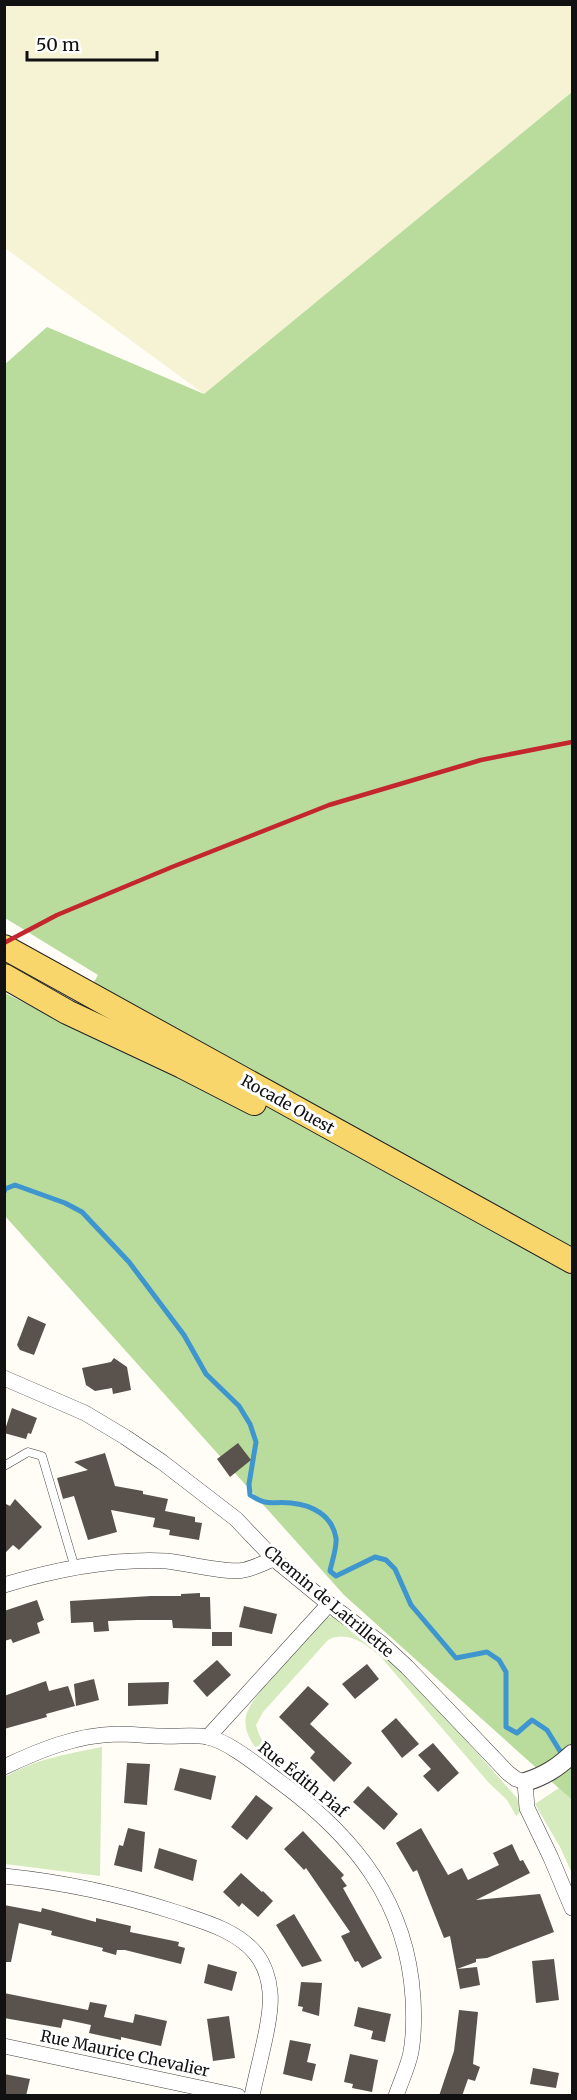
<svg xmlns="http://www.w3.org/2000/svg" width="577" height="2100" font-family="Merriweather,serif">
<rect width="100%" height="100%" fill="#fffdf5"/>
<!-- farmland -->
<polygon fill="#f6f3d4" points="5,5 572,5 572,92 204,394 5,248"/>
<!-- green -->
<g fill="#d5ebbd">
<path d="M334 1616 368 1637 439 1710 517 1798 521 1811 516 1816 507 1800 489 1783 380 1656C365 1644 348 1630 328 1640L263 1712 256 1725C260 1741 267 1748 281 1758L274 1766C260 1755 242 1736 246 1716 252 1693 307 1638 325 1618Z"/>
<path d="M102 1747 100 1876 5 1864V1777C35 1759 68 1754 102 1747Z"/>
<polygon points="559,1788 572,1800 572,1873 560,1847 535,1804"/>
</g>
<!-- forest -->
<polygon fill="#b9dc9c" points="572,92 572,1800 344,1595 5,1216 5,993 68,1025 98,975 5,918 4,365 47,327 204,394"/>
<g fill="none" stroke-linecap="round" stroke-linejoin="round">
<!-- stream -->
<path stroke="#3f96cf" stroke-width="5" d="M4 1192 5 1189 15 1185 65 1203 82 1212 129 1262 184 1335 206 1374 239 1406 250 1424 256 1442 249 1484 250 1495C269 1507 270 1501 291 1503 312 1505 332 1515 336 1538 337 1548 332 1561 330 1571L336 1576 375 1557 386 1560 395 1569 411 1605 456 1658 487 1652 499 1660 506 1672V1727L517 1733 532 1720 547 1730 560 1751 565 1752"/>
</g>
<!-- building -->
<g fill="#5a524d">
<polygon points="28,1316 46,1324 34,1355 20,1350 17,1345"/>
<polygon points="114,1358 127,1367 131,1390 113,1394 112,1388 95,1391 86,1385 82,1368 111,1362"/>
<polygon points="12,1408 37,1418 31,1434 28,1433 26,1439 4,1433"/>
<polygon points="238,1443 251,1460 230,1477 217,1459"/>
<polygon points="105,1453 115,1486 143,1491 143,1494 168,1499 165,1511 195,1517 195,1522 202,1523 199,1540 169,1535 170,1530 153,1527 155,1518 111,1510 117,1532 88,1540 74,1496 63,1499 57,1478 88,1470 74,1462"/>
<polygon points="15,1499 42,1527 19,1550 13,1545 4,1554 4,1503 10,1506"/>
<polygon points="200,1593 200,1597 210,1597 211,1629 173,1628 172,1620 138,1620 108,1621 109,1631 94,1632 93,1622 71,1623 70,1601 151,1596 181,1596 181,1594"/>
<polygon points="37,1600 44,1620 37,1623 40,1633 13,1643 11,1639 4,1641 4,1611"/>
<polygon points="244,1606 277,1614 272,1634 239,1627"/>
<rect x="212" y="1632" width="20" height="14"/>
<polygon points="217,1660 231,1675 207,1697 193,1681"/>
<polygon points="367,1664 379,1679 355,1699 342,1684"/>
<polygon points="94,1679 99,1700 76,1706 74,1684"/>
<polygon points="46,1681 49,1691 68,1686 75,1706 46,1714 47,1717 4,1729 4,1696"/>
<polygon points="169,1682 168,1704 128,1706 128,1683"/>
<polygon points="308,1686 329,1704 310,1724 352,1763 334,1782 310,1758 315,1752 279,1717"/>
<polygon points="396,1718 419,1744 402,1758 381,1731"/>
<polygon points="433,1743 459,1773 438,1792 423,1776 431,1769 418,1755"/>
<polygon points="127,1763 150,1764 147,1805 124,1803"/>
<polygon points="180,1768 216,1776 211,1800 174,1790"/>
<polygon points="368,1786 398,1814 384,1830 353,1802"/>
<polygon points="256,1795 273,1808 247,1840 231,1827"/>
<polygon points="128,1828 145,1832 142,1872 114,1865 119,1845 123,1846"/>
<polygon points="421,1828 448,1875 462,1868 468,1880 499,1865 493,1853 512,1844 520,1861 523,1860 530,1873 476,1900 540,1894 554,1932 487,1958 476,1959 476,1962 457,1969 477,1967 480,1985 460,1989 450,1936 444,1938 417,1870 413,1872 396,1843"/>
<polygon points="303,1831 344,1875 341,1878 347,1886 343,1888 382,1958 362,1968 358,1961 355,1962 341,1936 350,1932 306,1868 304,1870 284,1849"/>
<polygon points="159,1848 197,1860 193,1881 154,1868"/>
<polygon points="241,1873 262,1892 263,1891 273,1901 258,1917 242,1903 239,1907 223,1892"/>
<polygon points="4,1905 41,1912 42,1908 96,1922 96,1918 131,1926 130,1932 179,1942 178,1946 185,1948 181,1964 125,1950 117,1950 116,1955 102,1951 103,1948 51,1935 52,1931 19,1923 11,1962 4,1962"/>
<polygon points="294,1914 322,1961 302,1967 276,1925"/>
<polygon points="554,1959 559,2000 536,2003 532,1961"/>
<polygon points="208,1964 237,1972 232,1991 204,1983"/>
<polygon points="301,1982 322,1983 319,2016 302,2011 303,2007 298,2006"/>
<polygon points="4,1993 88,2010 90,2002 107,2005 104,2017 133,2023 135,2014 167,2021 161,2046 121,2037 121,2040 89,2033 91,2025 63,2019 61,2028 4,2018"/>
<polygon points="358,2007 391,2014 385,2042 371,2039 373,2031 354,2026"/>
<polygon points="459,2010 478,2012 473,2064 480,2067 475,2081 468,2079 462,2096 439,2096 454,2051"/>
<polygon points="229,2016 235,2058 213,2061 207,2019"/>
<polygon points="290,2040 311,2044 307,2062 316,2064 312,2081 283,2074"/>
<polygon points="350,2054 378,2060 372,2092 352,2088 353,2084 344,2082"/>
<polygon points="533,2068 559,2073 556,2088 530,2084"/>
<polygon points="4,2074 30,2079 26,2096 4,2096"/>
</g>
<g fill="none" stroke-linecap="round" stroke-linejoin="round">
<defs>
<polyline id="service" points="4,1466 28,1452 42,1456 75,1568"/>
<g id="minor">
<polyline points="4,1378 85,1413 125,1437 162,1462 236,1519 274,1559 329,1604 382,1644 407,1667 508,1773 516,1779 525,1782 527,1808 551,1858 572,1908"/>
<path d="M4 1585C57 1569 112 1558 167 1561 185 1563 230 1574 244 1570 254 1568 265 1562 274 1559"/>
<polyline points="208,1737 329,1604"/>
<path d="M4 1767C40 1750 76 1735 117 1734 132 1734 147 1736 162 1736 176 1737 194 1734 207 1737 229 1741 262 1769 280 1782 355 1837 407 1902 413 1998 414 2016 414 2035 411 2052 408 2067 401 2081 396 2096"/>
<path d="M4 1876C63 1882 119 1894 175 1912 202 1921 237 1930 256 1954 264 1964 269 1979 270 1992 273 2017 257 2069 252 2096"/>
<polyline points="4,2046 238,2096"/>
</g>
<path id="tertiary" d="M525 1782C545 1776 558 1767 572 1754"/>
<g id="primary">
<polyline points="4,947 572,1261"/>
<polyline points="4,976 67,1012 182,1066 254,1103"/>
</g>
</defs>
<!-- service casing -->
<use href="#service" stroke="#444" stroke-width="9"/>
<!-- minor casing -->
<use href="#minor" stroke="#444" stroke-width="16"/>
<!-- tertiary casing -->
<use href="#tertiary" stroke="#444" stroke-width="20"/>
<!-- primary casing -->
<use href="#primary" stroke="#222" stroke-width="26"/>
<!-- service -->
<use href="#service" stroke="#fff" stroke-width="8"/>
<!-- minor -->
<use href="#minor" stroke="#fff" stroke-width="15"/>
<!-- tertiary -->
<use href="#tertiary" stroke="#fff" stroke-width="18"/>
<!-- primary -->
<use href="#primary" stroke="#f9d66b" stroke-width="24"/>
<!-- rail -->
<polyline stroke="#c4262e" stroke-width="4.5" points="4,943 57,915 172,867 329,805 481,760 572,742"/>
</g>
<g text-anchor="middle" stroke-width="6" stroke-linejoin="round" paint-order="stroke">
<!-- street labels -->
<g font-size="16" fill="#111" stroke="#fff">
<text transform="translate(288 1104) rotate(29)" y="6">Rocade Ouest</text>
<text transform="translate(329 1601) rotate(40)" y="6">Chemin de Latrillette</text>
<text transform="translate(303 1779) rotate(39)" y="6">Rue Édith Piaf</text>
<text transform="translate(125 2053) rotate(12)" y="6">Rue Maurice Chevalier</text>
</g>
</g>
<!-- border -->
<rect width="577" height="2100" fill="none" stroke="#111111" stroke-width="12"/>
<!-- scale -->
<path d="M27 51v9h130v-9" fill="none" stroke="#111111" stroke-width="3"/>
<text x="36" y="51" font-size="18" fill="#111111" stroke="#ffffff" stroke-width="4.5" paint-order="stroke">50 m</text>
</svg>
